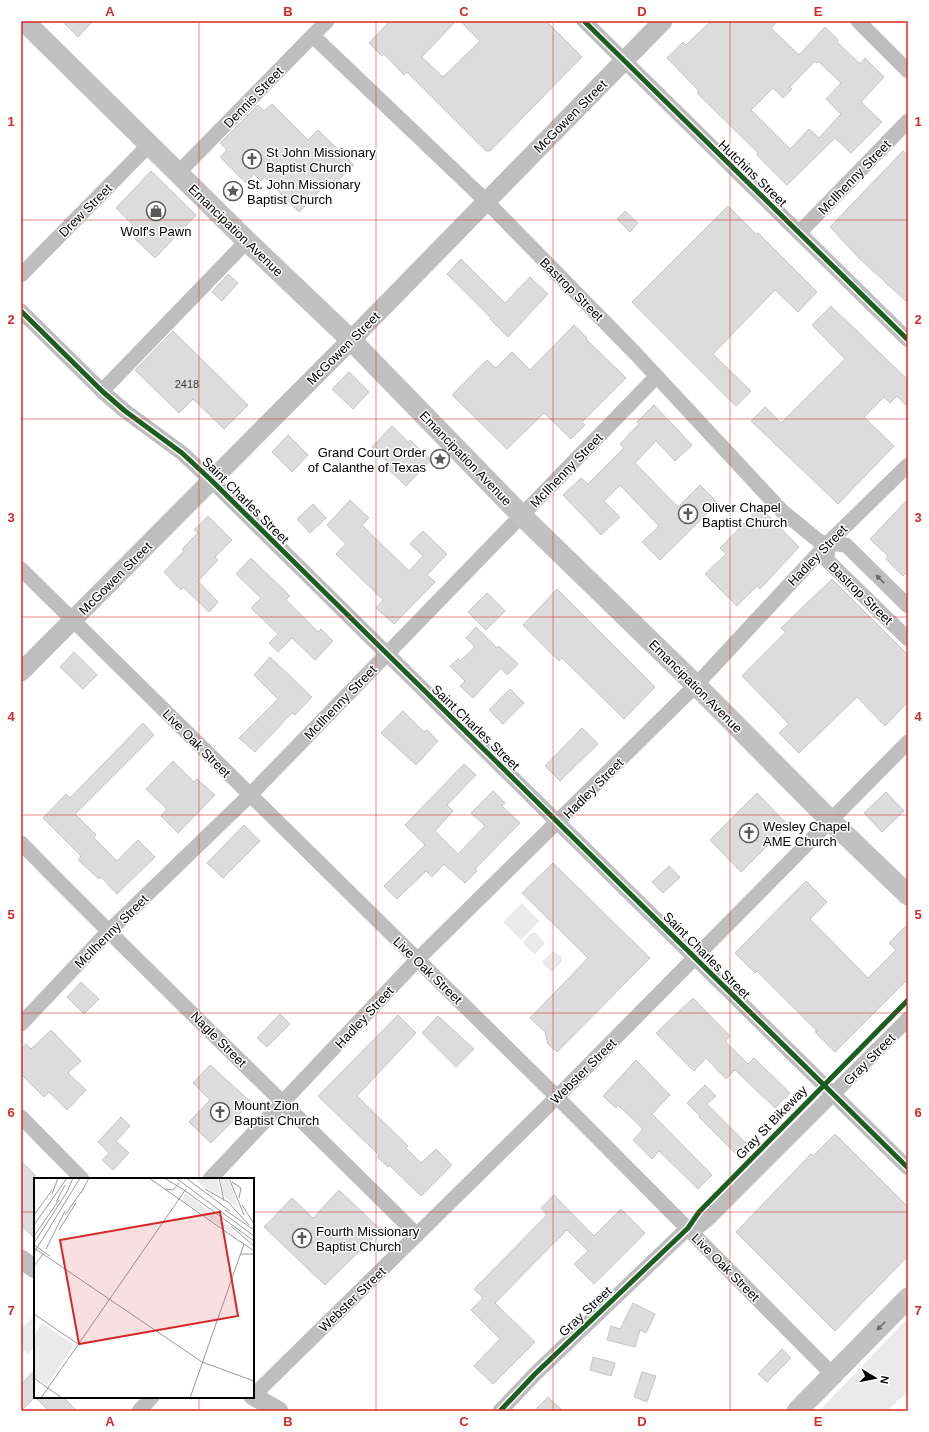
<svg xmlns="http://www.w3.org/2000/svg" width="929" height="1432" font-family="Arial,sans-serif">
<rect width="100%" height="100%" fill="#fff"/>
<!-- green -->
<g fill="#eaeaea">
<polygon points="522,903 539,921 521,940 503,922"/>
<polygon points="531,933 536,933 545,943 535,954 526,947 523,942"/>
<polygon points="553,951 562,957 562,961 552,972 543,964 543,961"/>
<polygon points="34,1316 35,1347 28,1354 21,1347 21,1329"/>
<polygon points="908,1318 908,1391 887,1411 819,1411"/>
</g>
<!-- building -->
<g fill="#dcdcdc" stroke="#c5c5c5" fill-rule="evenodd">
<polygon points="62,21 93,21 78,37"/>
<polygon points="390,21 456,21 422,57 443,77 480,41 460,21 546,21 582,57 490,151 486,151 407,72 404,75 384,54 382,56 369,43"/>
<path d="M711 21H778L771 28 799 55 825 27 838 40 837 42 860 64 865 58 884 77 861 102 882 122 851 153 835 138 787 185 757 155 758 153 697 93 699 91 667 58 683 42 686 45ZM815 61 817 63 818 61 841 83 826 99 841 114 819 138 809 129 790 149 751 110 773 88 783 98 792 89 790 87Z"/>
<polygon points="272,104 308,140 318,130 354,165 328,190 324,186 299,212 264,177 261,181 254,174 246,183 220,157 227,150 220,143 258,105 264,111"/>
<polygon points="903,151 908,155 908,303 860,259 830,227"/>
<polygon points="151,171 196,215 155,258 135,239 141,233 116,208"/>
<polygon points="728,206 756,234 758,233 817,292 798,312 775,290 713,354 751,391 736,406 632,302"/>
<polygon points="625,211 638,223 630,232 617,219"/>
<polygon points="461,259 505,303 530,277 548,294 508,337 490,319 491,318 447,274"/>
<polygon points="228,274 238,283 222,301 212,292"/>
<polygon points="831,306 908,380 908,407 897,396 890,403 884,397 864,417 894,446 838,504 751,421 765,407 781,423 845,359 812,325"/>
<polygon points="574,325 587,338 586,339 626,378 582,422 585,425 571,439 544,413 507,449 452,395 487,360 496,368 512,352 530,370"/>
<polygon points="173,331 248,405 224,429 193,399 179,413 135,370"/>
<polygon points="349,372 369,392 353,409 332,389"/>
<polygon points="654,405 692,445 675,461 656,441 635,463 678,507 700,485 718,503 660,560 642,542 659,526 620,485 604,501 620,517 601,535 563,495 581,478 588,484 624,448 620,444 639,424 637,422"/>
<polygon points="392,426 408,442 410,440 431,460 406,486 385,466 388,462 372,447"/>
<polygon points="288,435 308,455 292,472 272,452"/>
<polygon points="908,499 908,571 903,576 886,559 888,556 870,539"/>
<polygon points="350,500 369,518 362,525 409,571 423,556 410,544 423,531 447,554 427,575 435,582 394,624 376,608 383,600 336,554 346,544 327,525"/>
<polygon points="313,504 326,518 310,533 297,519"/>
<polygon points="760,507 799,547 760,589 757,586 737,606 705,574 726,554 720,548"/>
<polygon points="208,516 232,540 215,557 218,560 198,581 218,602 209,612 183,587 181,590 164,572 184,551 182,549 198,533 194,530"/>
<polygon points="251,558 290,596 286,600 318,632 321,629 333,641 315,660 292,638 278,652 269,643 278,634 251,608 261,598 236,574"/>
<polygon points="832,579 908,655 908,702 885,726 857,697 799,753 779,733 789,724 742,676 786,632 781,628"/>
<polygon points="557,589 655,687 624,719 562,658 559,661 523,625"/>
<polygon points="487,593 505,611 486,630 468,612"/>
<polygon points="476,627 497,648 499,646 518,664 507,675 501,668 473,698 460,686 465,681 450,666 458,659 460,661 475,647 466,638"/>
<polygon points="74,652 97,675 83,689 60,667"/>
<polygon points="270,657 312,697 295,715 292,713 255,752 239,738 278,699 254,675"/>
<polygon points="510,689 524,703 503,724 489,710"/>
<polygon points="403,711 424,732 427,730 438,741 416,765 381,733"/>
<polygon points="143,723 154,735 75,814 96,835 94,838 117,861 138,840 155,857 117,894 101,877 99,879 78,860 81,856 43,818 66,794 70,798"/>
<polygon points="582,728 598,744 560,781 545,766"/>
<polygon points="173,761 194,782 197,779 215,795 178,833 161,816 167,809 146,789"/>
<polygon points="464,764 476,775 447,805 453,811 435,831 458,854 485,826 471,813 493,791 505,803 502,806 520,823 475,869 477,871 465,883 444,864 432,877 426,871 397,899 384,886 425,845 405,825"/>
<polygon points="886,792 904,811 882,832 864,813"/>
<polygon points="757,793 788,825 741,872 710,840"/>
<polygon points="244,825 260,841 223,878 207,863"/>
<polygon points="553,863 650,958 557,1052 548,1044 545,1032 530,1018 588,958 522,893"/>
<polygon points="669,866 680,877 663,893 652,882"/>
<polygon points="806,881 827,902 810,919 868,978 896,950 889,943 908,924 908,979 835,1052 815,1032 817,1031 757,971 755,973 735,953"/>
<polygon points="81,982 99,999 84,1014 67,997"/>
<polygon points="693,998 730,1036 725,1041 748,1064 754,1058 790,1093 775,1108 735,1070 726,1079 706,1058 694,1071 656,1033"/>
<polygon points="280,1014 290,1024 267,1047 257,1038"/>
<polygon points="398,1015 416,1033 357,1096 408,1146 406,1148 421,1163 436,1149 452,1165 421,1196 389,1165 388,1167 377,1157 379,1155 318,1096"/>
<polygon points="438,1016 474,1049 456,1067 422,1033"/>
<polygon points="51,1030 81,1061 68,1073 86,1090 67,1110 49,1092 44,1097 21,1074 21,1050 26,1044 31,1049"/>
<polygon points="636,1060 670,1095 652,1114 712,1175 698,1189 659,1151 652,1159 633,1140 643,1129 618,1105 616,1108 603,1096"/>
<polygon points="210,1065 251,1102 211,1143 189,1122 210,1100 193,1083"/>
<polygon points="705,1085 716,1096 707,1104 746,1143 736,1154 699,1117 700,1116 687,1103"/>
<polygon points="121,1117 130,1126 116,1141 129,1153 113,1170 102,1160 109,1153 98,1142"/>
<polygon points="835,1134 908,1207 908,1256 835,1331 736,1232 811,1154 813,1156"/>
<polygon points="21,1161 35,1175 35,1239 21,1225"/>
<polygon points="339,1190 381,1230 325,1285 264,1227 292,1198 313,1218"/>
<polygon points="554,1195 594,1236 621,1209 645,1233 594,1284 574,1264 588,1251 567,1230 495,1303 535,1342 493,1384 474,1366 500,1339 471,1310 483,1298 474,1289 547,1215 541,1208"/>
<polygon points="633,1303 655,1314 646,1333 640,1330 635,1347 607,1340 611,1326 620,1329"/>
<polygon points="782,1349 791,1358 767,1382 758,1374"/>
<polygon points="593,1357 615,1363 611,1376 590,1370"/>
<polygon points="35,1370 35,1397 63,1397 77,1411 49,1411 35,1397 21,1411 21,1384"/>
<polygon points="642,1372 656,1376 647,1402 634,1397"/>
<polygon points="548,1397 563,1411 534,1411"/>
</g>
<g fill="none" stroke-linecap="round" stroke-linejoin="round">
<!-- minor -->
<g stroke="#bebebe" stroke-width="15">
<polyline points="584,21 908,340"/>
<polyline points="858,21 908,71"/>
<polyline points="313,36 486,201 635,353 782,511 820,542 846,545 908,606"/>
<polyline points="178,173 327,21"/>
<polyline points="800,232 908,121"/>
<polyline points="21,275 149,145"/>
<polyline points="21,311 102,391 125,411 182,453 211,480 908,1168"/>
<polyline points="102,391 247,241"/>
<polyline points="828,543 827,560 908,639"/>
<polyline points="21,569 557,1097 833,1375"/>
<path d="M21 843C151 976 286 1104 417 1235"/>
<polyline points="21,1024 108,932 250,795 656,377"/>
<polyline points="21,1117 82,1179"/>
<polyline points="210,1179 417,960 696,685 828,543 908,465"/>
<polyline points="253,1396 557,1097 908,742"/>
<polyline points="139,1411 152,1397"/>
<polyline points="500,1411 535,1374 688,1228 699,1226 708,1219 908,1019"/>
</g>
<!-- tertiary -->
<g stroke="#bebebe" stroke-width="19">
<polyline points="21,672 351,340 663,21"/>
<polyline points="21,1259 35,1269"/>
<polyline points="253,1396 279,1411"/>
</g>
<!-- secondary -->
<g stroke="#c1c1c1" stroke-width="21">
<polyline points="24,21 247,241 351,340 521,515 696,685 831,821 908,895"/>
<polyline points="797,1411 908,1298"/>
</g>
<defs>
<g id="cycleway">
<polyline points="584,21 908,340"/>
<polyline points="21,311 102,391 125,411 182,453 211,480 908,1168"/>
<polyline points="500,1411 535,1374 688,1228 699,1212 908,1000"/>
</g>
</defs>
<!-- cycleway casing -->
<use href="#cycleway" stroke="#fff" stroke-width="8"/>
<!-- cycleway -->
<use href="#cycleway" stroke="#1b5e20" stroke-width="5"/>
</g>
<!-- one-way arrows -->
<defs><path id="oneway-solid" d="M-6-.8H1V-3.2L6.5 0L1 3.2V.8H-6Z"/></defs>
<use fill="#686868" href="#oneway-solid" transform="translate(880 579) rotate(-136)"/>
<use fill="#6a6a6a" href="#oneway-solid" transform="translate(881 1326) rotate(135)"/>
<!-- grid -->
<path fill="none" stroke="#d62828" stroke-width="1" stroke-opacity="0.55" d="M199 21V1179M376 21V1411M553 21V1411M730 21V1411M21 220H908M21 419H908M21 617H908M21 815H908M21 1013H908M21 1212H35M253 1212H908M199 1397V1411"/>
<!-- icons -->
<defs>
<symbol id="church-ring" viewBox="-11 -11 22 22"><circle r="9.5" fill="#fff" stroke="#595959" stroke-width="1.5"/><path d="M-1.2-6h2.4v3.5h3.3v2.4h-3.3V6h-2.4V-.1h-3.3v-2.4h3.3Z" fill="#595959"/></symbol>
<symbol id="sight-ring" viewBox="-11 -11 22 22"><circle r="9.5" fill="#fff" stroke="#595959" stroke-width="1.5"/><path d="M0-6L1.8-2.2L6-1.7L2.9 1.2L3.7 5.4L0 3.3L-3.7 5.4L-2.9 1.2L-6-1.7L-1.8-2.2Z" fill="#595959"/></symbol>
<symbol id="shop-ring" viewBox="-11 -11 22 22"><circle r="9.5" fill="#fff" stroke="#595959" stroke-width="1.5"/><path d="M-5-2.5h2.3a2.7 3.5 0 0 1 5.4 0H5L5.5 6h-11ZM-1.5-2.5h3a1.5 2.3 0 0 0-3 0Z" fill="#595959"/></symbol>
</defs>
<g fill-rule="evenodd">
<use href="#church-ring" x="241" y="148" width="22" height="22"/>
<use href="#sight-ring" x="222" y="180" width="22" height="22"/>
<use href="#shop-ring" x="145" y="200" width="22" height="22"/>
<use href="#sight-ring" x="429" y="448" width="22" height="22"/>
<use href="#church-ring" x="677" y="503" width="22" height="22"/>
<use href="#church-ring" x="738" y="822" width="22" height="22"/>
<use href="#church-ring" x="209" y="1101" width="22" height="22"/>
<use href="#church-ring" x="291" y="1227" width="22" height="22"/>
</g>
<g text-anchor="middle" stroke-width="3" stroke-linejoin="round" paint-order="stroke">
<!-- number labels -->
<g font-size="11" fill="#373737">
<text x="187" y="388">2418</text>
</g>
<!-- street labels -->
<g font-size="13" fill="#000" stroke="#fff">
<text transform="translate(253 97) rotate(-46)" y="5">Dennis Street</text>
<text transform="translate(570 116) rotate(-45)" y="5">McGowen Street</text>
<text transform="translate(753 173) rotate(44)" y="5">Hutchins Street</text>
<text transform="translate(854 177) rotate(-46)" y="5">McIlhenny Street</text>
<text transform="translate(85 210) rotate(-45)" y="5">Drew Street</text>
<text transform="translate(236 230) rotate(44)" y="5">Emancipation Avenue</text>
<text transform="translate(572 289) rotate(45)" y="5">Bastrop Street</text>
<text transform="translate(343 348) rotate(-45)" y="5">McGowen Street</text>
<text transform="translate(466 458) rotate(46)" y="5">Emancipation Avenue</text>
<text transform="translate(566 470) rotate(-46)" y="5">McIlhenny Street</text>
<text transform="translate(246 500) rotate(45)" y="5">Saint Charles Street</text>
<text transform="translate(817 555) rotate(-46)" y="5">Hadley Street</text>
<text transform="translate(115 578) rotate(-45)" y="5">McGowen Street</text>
<text transform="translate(861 593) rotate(44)" y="5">Bastrop Street</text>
<text transform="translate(696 686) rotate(45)" y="5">Emancipation Avenue</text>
<text transform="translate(340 702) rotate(-46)" y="5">McIlhenny Street</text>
<text transform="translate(476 727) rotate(44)" y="5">Saint Charles Street</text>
<text transform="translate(197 743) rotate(45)" y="5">Live Oak Street</text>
<text transform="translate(593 788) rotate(-45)" y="5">Hadley Street</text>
<text transform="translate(111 931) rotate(-45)" y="5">McIlhenny Street</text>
<text transform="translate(707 955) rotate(45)" y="5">Saint Charles Street</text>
<text transform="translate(428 970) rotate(44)" y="5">Live Oak Street</text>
<text transform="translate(364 1017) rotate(-47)" y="5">Hadley Street</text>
<text transform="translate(219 1039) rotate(45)" y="5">Nagle Street</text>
<text transform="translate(869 1059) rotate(-45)" y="5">Gray Street</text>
<text transform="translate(583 1071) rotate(-45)" y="5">Webster Street</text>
<text transform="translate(771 1122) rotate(-46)" y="5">Gray St Bikeway</text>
<text transform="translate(726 1267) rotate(45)" y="5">Live Oak Street</text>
<text transform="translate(352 1299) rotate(-44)" y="5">Webster Street</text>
<text transform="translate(585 1311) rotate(-43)" y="5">Gray Street</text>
</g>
<!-- poi labels -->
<g font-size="13" fill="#000" stroke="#fff" text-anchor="start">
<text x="266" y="157">St John Missionary<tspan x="266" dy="15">Baptist Church</tspan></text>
<text x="247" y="189">St. John Missionary<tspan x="247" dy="15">Baptist Church</tspan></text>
<text x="156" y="236" text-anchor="middle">Wolf's Pawn</text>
<text x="426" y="457" text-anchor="end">Grand Court Order<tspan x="426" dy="15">of Calanthe of Texas</tspan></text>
<text x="702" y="512">Oliver Chapel<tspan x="702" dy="15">Baptist Church</tspan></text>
<text x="763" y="831">Wesley Chapel<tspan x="763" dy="15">AME Church</tspan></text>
<text x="234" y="1110">Mount Zion<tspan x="234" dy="15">Baptist Church</tspan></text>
<text x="316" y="1236">Fourth Missionary<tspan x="316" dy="15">Baptist Church</tspan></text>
</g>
</g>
<!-- overview -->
<g transform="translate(34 1178)">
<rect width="220" height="220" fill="#fff"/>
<path d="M161 0H183L187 17 169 9ZM186 0H194L205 31 190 19ZM151 15 194 47 205 60 148 22ZM8 145 40 167 13 207 0 199V157Z" fill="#eaeaea"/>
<path fill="none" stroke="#999" stroke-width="1" d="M115 0 208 65M130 0 150 12 220 63M142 0 220 58M152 0 196 33M185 0 190 23M195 0 210 37M198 4 207 10 205 20M131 11 139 12 145 5M171 11 194 24 215 47M47 15 55 0M18 16 24 0M22 24 31 7M208 27 220 46M191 32 220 52M0 37 18 12M31 37 47 14M0 47 33 0M197 48 220 68M25 52 42 25M0 58 25 22M206 63 220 73M0 65 33 14 39 0M0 67 16 78M0 70 168 184 220 203M12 71 31 33M0 75 46 0M207 76H220M0 88 10 75M0 136 44 166M0 200 28 220M7 220 152 11M156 220 210 66"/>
<path fill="#d62828" fill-opacity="0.15" stroke="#d62828" stroke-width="2" d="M186 34 204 138 45 166 26 62Z"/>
<rect width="220" height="220" fill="none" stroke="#000" stroke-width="2"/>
</g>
<!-- border -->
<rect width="929" height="1432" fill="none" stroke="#ffffff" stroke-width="44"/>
<!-- north arrow -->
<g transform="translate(875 1378) rotate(100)" stroke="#ffffff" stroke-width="3" paint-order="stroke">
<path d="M0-3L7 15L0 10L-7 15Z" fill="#000000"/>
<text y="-6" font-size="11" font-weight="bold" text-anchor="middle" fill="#000000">N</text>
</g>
<rect x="22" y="22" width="885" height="1388" fill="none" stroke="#d62828" stroke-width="1.5"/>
<g font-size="13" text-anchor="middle" font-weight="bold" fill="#d62828">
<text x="110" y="16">A</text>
<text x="288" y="16">B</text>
<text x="464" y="16">C</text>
<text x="642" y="16">D</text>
<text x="818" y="16">E</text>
<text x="11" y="126">1</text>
<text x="918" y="126">1</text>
<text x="11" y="324">2</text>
<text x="918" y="324">2</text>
<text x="11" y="522">3</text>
<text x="918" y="522">3</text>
<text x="11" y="721">4</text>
<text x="918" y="721">4</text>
<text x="11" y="919">5</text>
<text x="918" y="919">5</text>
<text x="11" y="1117">6</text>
<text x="918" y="1117">6</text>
<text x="11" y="1315">7</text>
<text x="918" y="1315">7</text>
<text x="110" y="1426">A</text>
<text x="288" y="1426">B</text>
<text x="464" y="1426">C</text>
<text x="642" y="1426">D</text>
<text x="818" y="1426">E</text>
</g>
</svg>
